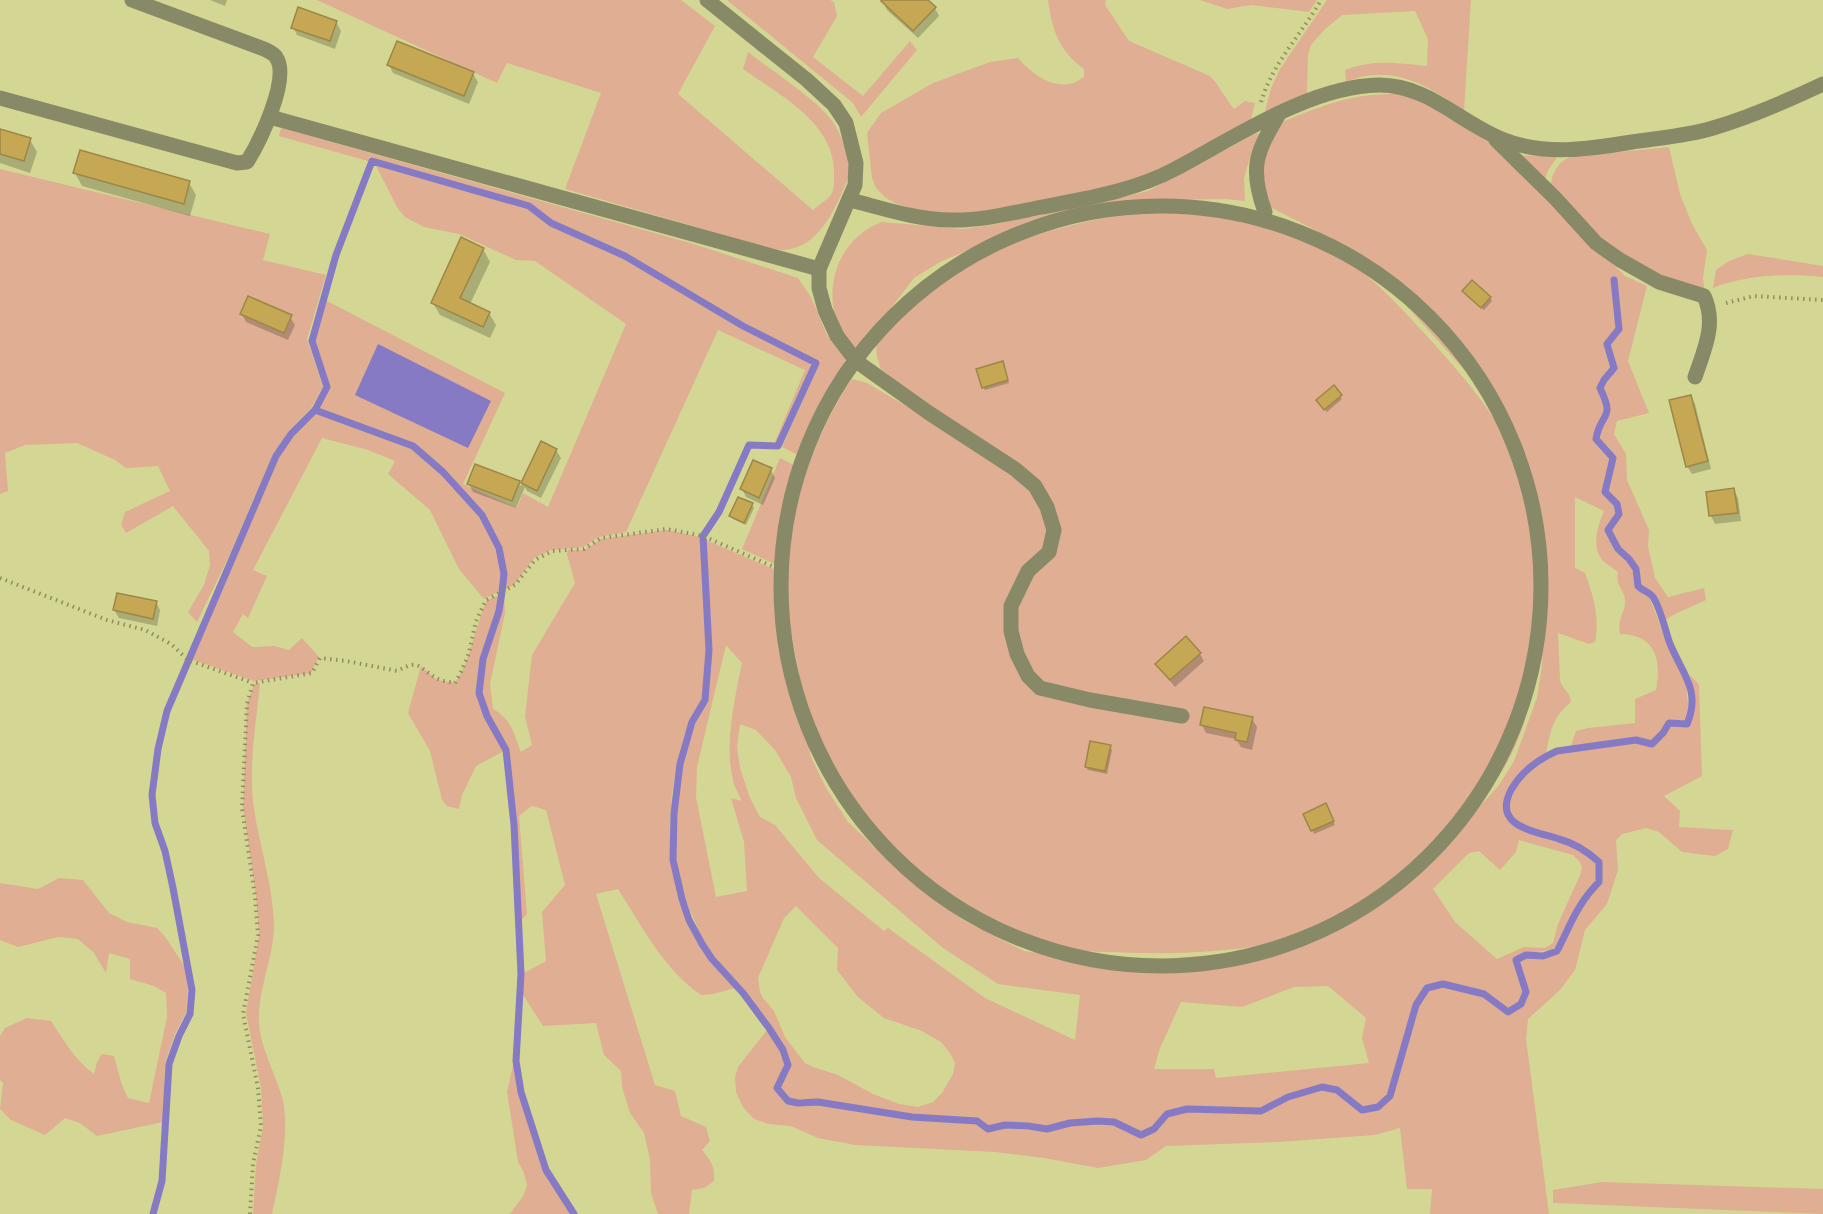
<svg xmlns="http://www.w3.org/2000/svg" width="1823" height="1214" font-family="'Exo 2',sans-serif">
<rect width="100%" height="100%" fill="#d4d793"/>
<!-- green -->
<g fill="#dfae93" fill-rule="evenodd">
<path d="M317 0H681L715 26 678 94 813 210C818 205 827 200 831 195 835 189 834 179 834 172 834 122 778 94 743 69L748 52C772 71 816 99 833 122 841 134 849 155 849 170 849 179 844 187 841 195 830 219 814 248 784 250 779 250 772 248 766 247L565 189 601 93 507 63 497 83Z"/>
<polygon points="727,0 830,0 834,2 837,16 813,57 863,96 910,41 917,50 861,117 853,103"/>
<path d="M1048 0H1106L1105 5 1129 41 1210 76C1220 86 1225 98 1234 109L1245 101 1255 103 1250 123 1145 178 988 213 947 214 924 212 897 204 886 198 876 188 872 178 867 133 881 113 933 83 990 62 1018 58C1034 77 1061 95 1084 77V69C1059 51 1052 30 1048 0Z"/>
<polygon points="1200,0 1317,0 1309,12 1251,5 1227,9"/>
<path d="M1327 0H1471L1464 111C1437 92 1409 73 1374 75 1365 75 1355 79 1346 81L1345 70C1375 59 1396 63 1427 66L1428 39 1415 11 1342 15 1324 30 1311 45 1308 55 1307 94 1265 112 1271 88 1280 69Z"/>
<path d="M1402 94 1436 107 1490 142 1625 276 1647 286 1628 361 1649 413 1617 421 1614 434 1626 454 1627 480 1649 530 1648 546 1655 578 1668 597 1704 588 1706 600 1673 615 1664 621 1655 595 1641 585 1639 568 1631 557 1620 548 1612 530 1622 515 1619 503 1608 491 1616 457 1599 438C1603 412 1619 421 1603 388L1617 368 1611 344 1622 330 1617 280 1614 277 1612 280 1616 328 1605 343 1611 367 1602 379 1597 388C1611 419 1597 413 1593 440L1610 459 1602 493 1614 505 1616 513 1605 530 1615 551 1627 561 1634 570 1636 588 1650 599 1670 650 1685 677 1689 712 1685 721 1667 720 1661 731 1651 741 1636 738 1571 746 1576 731 1588 728 1635 723V699L1656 690C1662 660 1655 634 1620 634 1617 616 1626 613 1625 600 1624 588 1615 587 1618 572 1613 568 1606 564 1602 560 1591 545 1598 526 1604 511L1575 497V568L1585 573C1593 595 1600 617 1595 642L1589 644 1558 633 1560 680C1563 691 1569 689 1571 702 1552 718 1551 730 1546 753 1529 764 1513 776 1506 796 1494 831 1538 834 1561 842 1573 847 1586 854 1597 863L1596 880C1576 901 1568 924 1554 948 1539 954 1528 950 1513 959L1523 992 1519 1002 1508 1009 1486 991 1443 981 1426 985 1414 1004 1387 1094 1377 1105 1363 1107 1338 1087 1322 1085 1287 1094 1260 1108 1187 1106 1165 1112 1152 1127 1141 1132 1115 1119H1098L1070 1121 1047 1126 1028 1123 1004 1122 989 1126 978 1119 913 1114 818 1099H789L780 1088 791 1065 785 1049 771 1027 745 991 714 958 704 943 685 898 676 860V813L683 764 695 723 707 701 712 650 706 540 778 571 783 623 811 757 826 788 848 822 880 852 963 920 1024 951 1062 956 1164 959 1266 950 1335 930 1367 911 1475 812 1499 785 1514 761 1537 698 1542 665 1545 602 1543 537 1527 476 1515 445 1499 415 1478 385 1393 291 1317 231 1270 207 1261 166 1277 126 1284 121C1329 103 1353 93 1402 94ZM726 645 742 663C735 696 725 742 732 775 733 784 738 793 742 801L731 798 744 842 747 891 716 897 696 797 697 767ZM740 724 756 730 775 750 791 777 796 798 817 840 943 948 998 984 1080 995 1075 1040 985 998 888 928 884 931 819 878 775 825 760 817 750 798 740 768 737 747ZM1519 840 1573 855 1580 862 1582 868 1580 875 1558 924 1553 943 1545 948 1524 947 1497 959 1455 922 1433 889 1469 853 1479 851 1500 870 1516 852ZM796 906 838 948 837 970 858 997 884 1018 922 1031 941 1042 950 1053 955 1063 953 1074 942 1093 933 1102 918 1107 899 1104 873 1094 838 1075 813 1067 805 1063 797 1053 785 1037 774 1011 763 998 760 992 758 978 784 918ZM1328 986 1366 1018 1362 1038 1369 1063 1216 1078 1214 1069H1154L1160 1048 1181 1002 1242 1007 1294 987Z"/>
<polygon points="281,128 694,244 798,278 811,297 827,335 845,359 843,372 804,458 782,447 820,362 745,323 625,252 552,220 531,204 370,157 368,161 279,136"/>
<path d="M1259 133 1247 167 1244 179 1245 201 1225 199 1161 200 1038 227 980 245 940 262 914 278 856 354C851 348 845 342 842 335 820 292 837 238 882 222L962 229 992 225 1116 199 1148 191 1253 135Z"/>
<path d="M1669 147 1680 194 1692 224 1707 250 1703 278 1705 294 1620 257 1550 188C1552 174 1556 164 1569 157Z"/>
<polygon points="1518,155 1557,157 1547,172 1545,182"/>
<polygon points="374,162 528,208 550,224 624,257 742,328 814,365 777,444 774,444 805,370 718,330 626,532 599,537 583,547 551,550 534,558 514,585 503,590 506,575 500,547 484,514 444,470 413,444 318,410 328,387 314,339 325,300 505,393 463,484 517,508 523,493 548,507 626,324 535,261 516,260 459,234 424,227 405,217 398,209"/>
<polygon points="0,169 270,234 263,260 326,275 307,339 323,387 311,408 288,432 272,456 229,556 197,622 188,612 204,585 210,565 209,551 173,506 126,533 121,525 125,512 170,491 158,466 126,468 115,460 77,443 25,445 5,453 8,491 0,494"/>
<path d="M1207 206C1233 209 1260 211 1284 221 1344 247 1392 297 1435 345 1462 375 1487 404 1506 439 1536 495 1542 559 1539 621 1536 676 1529 734 1496 780 1471 815 1435 842 1404 869 1381 889 1361 911 1334 924 1281 950 1199 954 1141 953 1111 952 1081 952 1052 948 1043 947 1032 947 1023 944 979 928 943 898 908 869 871 837 833 803 816 756 808 732 805 703 800 678 791 631 779 581 785 532 787 516 794 500 800 485 815 448 829 412 852 379L867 383 962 439 1031 489 1049 530 1045 549 1007 605 1024 679 1091 694 1043 683 1032 673 1016 630V607L1032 574 1054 554 1052 505 881 369C872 345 877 340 890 319 897 308 908 292 918 284 946 262 982 251 1014 241 1077 222 1141 208 1207 206Z"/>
<path d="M1748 254 1823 266V277C1790 273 1744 275 1713 288L1716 270 1729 261Z"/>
<polygon points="317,413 412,447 442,474 480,517 497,550 503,575 500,591 484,599 459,569 430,510 388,474 395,461 368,450 322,438 253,570 267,576 248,618 243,614 233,632 252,647 274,646 289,650 302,638 319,657 311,673 254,681 191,659 278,457 293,435"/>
<polygon points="780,458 802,469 788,497 779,526 777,565 742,549"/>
<path d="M667 530 701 537C704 586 712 649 702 697 700 706 693 713 690 721 686 729 683 739 681 747 664 813 664 887 700 947 709 962 722 975 735 988L713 994 701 995C664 970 642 926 618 889L596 894 655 1085 675 1091 681 1116 706 1127 710 1141 702 1150C711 1160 715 1167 714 1181L704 1188 692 1190 689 1214H658L651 1193 650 1160 644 1133 630 1113 622 1087 621 1071 604 1055 596 1023 543 1026 520 990 522 974 546 961 542 912 565 885 546 810 532 806 519 816 527 914 520 922 515 825 512 815 507 750 488 716 480 693 484 660 504 594 505 613 490 684 493 709C512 720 513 732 521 752L532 745 525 716 532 655 575 583 567 554 568 550H584L601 539Z"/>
<path d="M500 595C496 621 473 672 478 695 483 715 494 733 504 751L476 766 462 795 459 809 447 806 442 800 430 751 408 713 421 666 437 680 455 683C472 658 474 628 487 600Z"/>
<path d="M1690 675 1699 685 1702 776 1664 796 1680 811 1679 827 1733 830 1728 849 1715 856 1682 852 1659 832 1646 828 1622 834 1616 840 1618 870 1607 904 1585 930 1575 970 1560 990 1528 1019 1526 1039 1549 1214H1430L1432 1189H1407L1400 1128 1375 1135 1278 1142 1166 1146 1146 1160 1098 1168 1044 1158 995 1152 855 1145 818 1138 791 1126 768 1124 754 1119 743 1107 736 1092 735 1077 738 1067 767 1030 780 1052 785 1065 774 1089 786 1104 798 1106 817 1105 912 1120 976 1124 988 1132 1005 1128 1047 1132 1071 1126 1098 1124 1113 1125 1141 1138 1156 1131 1169 1117 1188 1112 1262 1114 1289 1099 1322 1090 1335 1092 1362 1112 1380 1110 1392 1097 1419 1006 1429 990 1443 987 1483 997 1508 1016 1523 1006 1529 993 1520 961C1531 955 1544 960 1556 954 1566 948 1568 931 1573 921 1581 907 1590 894 1601 883L1602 861 1591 851 1578 844 1561 836 1525 827 1512 817 1509 805 1514 791 1525 775 1537 765 1558 754 1636 743 1653 747 1666 735 1670 725 1688 726C1697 707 1694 695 1690 675Z"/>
<path d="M260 683C256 725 248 767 254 809 260 848 273 886 274 925 274 957 257 991 259 1024 261 1049 275 1073 282 1097 291 1129 279 1182 272 1214H253L256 1164 263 1126 261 1088 246 1013 259 935 256 896 243 807 247 704 254 684Z"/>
<path d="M59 878 83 880 109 913 127 922 157 928 166 938 185 967 188 990 186 1013 175 1034 165 1063 163 1122 97 1136 80 1123 65 1118 45 1135 11 1120 0 1109 3 1083 0 1080V1036L5 1028 27 1018 51 1021C64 1041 75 1060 94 1074L97 1062 102 1054 114 1056 122 1085 128 1098 149 1103 167 1017 166 993 154 986 130 979V959L109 953 106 973 94 953 78 939 58 937 18 947 0 940V883L38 889Z"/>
<path d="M514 1061C523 1115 540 1169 572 1214H510L523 1196 527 1185 524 1173 518 1162 507 1092Z"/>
<polygon points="1602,1182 1823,1189 1823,1214 1553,1203 1553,1190"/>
</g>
<!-- water -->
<polygon fill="#857ac3" points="378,344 491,401 468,448 355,395"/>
<!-- shadow -->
<g fill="#0003">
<polygon points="210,0 227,0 225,6"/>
<polygon points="884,0 926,0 935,8 939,16 918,38 887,10 883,2"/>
<polygon points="336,22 341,31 335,49 297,35 293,27"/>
<polygon points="389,65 473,74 478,82 469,104 393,73"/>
<polygon points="0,130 30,140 37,152 30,173 0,163"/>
<polygon points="75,173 189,183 196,195 190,216 82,186"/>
<polygon points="483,249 490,262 470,304 489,313 496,325 490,338 440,315 433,303"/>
<polygon points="1466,295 1490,298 1492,301 1484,310"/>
<polygon points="242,314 290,317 295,325 288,340 246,322"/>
<polygon points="1004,366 1009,383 985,390 983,387"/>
<polygon points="1340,396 1342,399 1327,412 1320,404"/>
<polygon points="1690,396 1695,404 1711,469 1692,474 1687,466"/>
<polygon points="542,443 556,450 561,458 541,498 527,491 525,487 516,508 473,492 469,484 519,483 521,486"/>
<polygon points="771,470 775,478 763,505 746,497 742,489"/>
<polygon points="1734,490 1738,498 1741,521 1715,524 1711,516"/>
<polygon points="752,504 754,508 746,525 733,519 731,516"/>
<polygon points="156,602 160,610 157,626 119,618 114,610"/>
<polygon points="1200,654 1204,661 1175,687 1156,664"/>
<polygon points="1252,719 1257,727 1252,750 1241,747 1236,739 1206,733 1202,725"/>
<polygon points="1110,747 1112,750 1107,774 1088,770 1086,767"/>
<polygon points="1328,809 1335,825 1314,834 1305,815"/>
</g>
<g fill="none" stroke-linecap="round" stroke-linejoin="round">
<!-- stream -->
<g stroke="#857ac3" stroke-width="7">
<path d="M315 410 327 387 312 341 336 255 372 161 529 206 551 223 625 256 743 326 816 363 778 446 749 445 719 512 703 536 709 650 705 700 692 722 680 764 674 813 673 860 682 899 689 920 702 944 712 959 743 993 769 1028 783 1050 788 1065 777 1088 788 1101 798 1103 818 1102 912 1117 977 1121 988 1129 1005 1125 1028 1126 1047 1129 1070 1123 1098 1121 1114 1122 1141 1135 1154 1129 1167 1114 1187 1109 1261 1111 1288 1097 1322 1087 1337 1090 1362 1110 1378 1107 1390 1096 1416 1005 1427 988 1443 984 1484 994 1508 1012 1521 1004 1526 992 1516 960 1526 955 1543 956 1557 951C1571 924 1577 904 1599 882V862C1588 852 1574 843 1559 839 1535 831 1492 827 1511 790 1521 772 1539 759 1557 751L1636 740 1652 744 1663 733 1669 723 1687 724C1702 689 1680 671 1669 641 1665 629 1660 607 1653 597 1650 593 1642 590 1638 586L1636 569 1629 559 1618 549 1608 530 1619 514 1617 504 1605 492 1613 458 1596 439C1600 412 1616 421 1600 388L1604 380 1614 368 1607 344 1619 329 1614 280"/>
<polyline points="153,1214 162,1181 169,1064 179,1036 190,1014 192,990 173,888 165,851 155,823 152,795 158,749 167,711 276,456 291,434 315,410 413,446 443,472 482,515 499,548 504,574 502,592 499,611 483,659 479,693 487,716 506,750 514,825 521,974 516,1061 521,1092 546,1170 574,1214"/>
</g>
</g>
<!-- building -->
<g fill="#c6a854" stroke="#9d8747" stroke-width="1.5">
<polygon points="882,0 928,0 936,7 913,31 881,1"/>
<polygon points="298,7 337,21 330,41 291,28"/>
<polygon points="397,41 474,72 464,96 387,65"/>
<polygon points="0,129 31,138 24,161 0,154"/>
<polygon points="80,150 190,181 184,204 73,173"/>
<polygon points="461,237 484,248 460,298 490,312 483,327 431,303"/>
<polygon points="1472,280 1491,297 1481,308 1462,291"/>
<polygon points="248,296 292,315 284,333 240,314"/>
<polygon points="1003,361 1008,380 982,388 976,369"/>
<polygon points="1334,385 1342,395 1324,410 1316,400"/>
<polygon points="1691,395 1708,461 1686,467 1669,400"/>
<polygon points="541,441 557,449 537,491 521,483"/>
<polygon points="753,460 772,468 759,498 740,489"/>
<polygon points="475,464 520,481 512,501 467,484"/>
<polygon points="1734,488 1738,513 1709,516 1706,492"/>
<polygon points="738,497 753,503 744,523 729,516"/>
<polygon points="117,593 157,601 153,619 113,610"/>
<polygon points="1186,636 1201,653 1170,680 1155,664"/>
<polygon points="1204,707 1253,717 1247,742 1235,740 1236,733 1200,725"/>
<polygon points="1090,741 1111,745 1105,771 1085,767"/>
<polygon points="1326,803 1334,821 1311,831 1303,814"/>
</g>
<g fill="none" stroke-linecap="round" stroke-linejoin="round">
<!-- path -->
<g stroke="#8c8e5d" stroke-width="4" stroke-dasharray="1.5 4.5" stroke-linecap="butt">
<path d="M1261 102C1272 64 1301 35 1321 0"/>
<polyline points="1726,303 1754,296 1823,300"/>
<polyline points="0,578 107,620 145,630 171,644 188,660 253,683"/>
<path d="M250 1214 253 1164 261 1126 258 1088 243 1014 258 935 255 896 242 808 247 704 253 683 312 673 320 658 346 661 398 671C419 658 419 668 436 678 441 681 449 682 455 683L461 672 469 653 476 621 486 600 515 585 535 560 552 551 584 549 601 538 667 529 703 536 781 570"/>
</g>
<!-- minor -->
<g stroke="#888967" stroke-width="15">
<polyline points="707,0 807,80 834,105 846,123 856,163 855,185 819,269 819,288 825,310 837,336 856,361 929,413 1015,469 1035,486 1047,507 1054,530 1049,552 1028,571 1011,606 1011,631 1017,654 1028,676 1040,688 1090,700 1182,716"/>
<path d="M0 98 237 163 247 162C259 143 291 78 276 57 273 53 268 51 264 49L132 0"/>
<polyline points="270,117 819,269"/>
<path d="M1496 140 1556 199 1596 243 1620 260 1659 282 1704 296C1717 324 1704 350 1695 377"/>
<path d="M850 200C882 208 917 220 950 220 981 221 1012 213 1042 207 1088 198 1134 191 1175 169 1234 138 1310 86 1379 85 1429 85 1460 123 1504 140 1545 156 1590 149 1632 142 1658 138 1687 136 1713 128 1751 117 1787 101 1823 84"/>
<circle cx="1161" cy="586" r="380"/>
<path d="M1265 212C1249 168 1256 153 1279 114"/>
</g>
</g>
</svg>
